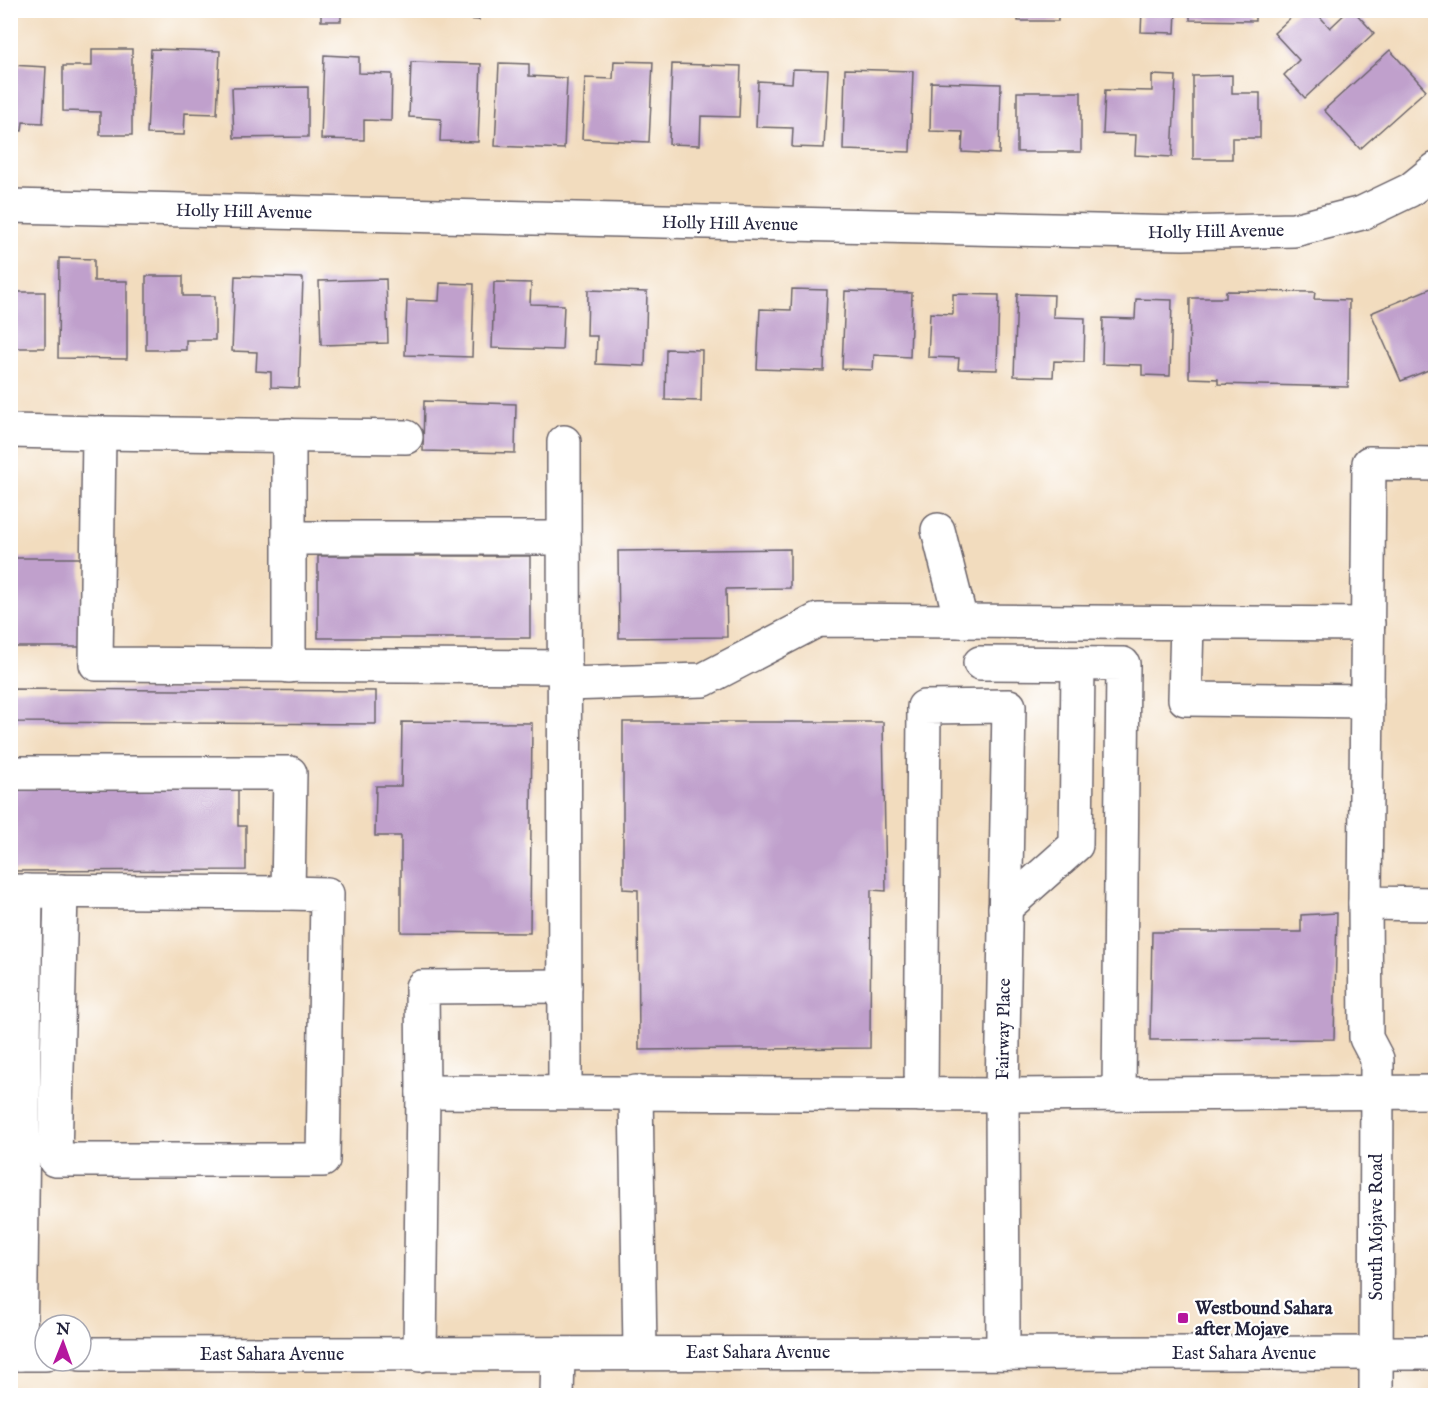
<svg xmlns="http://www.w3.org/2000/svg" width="1446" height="1406" font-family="'IM FELL English',serif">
<rect width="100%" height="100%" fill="#fff"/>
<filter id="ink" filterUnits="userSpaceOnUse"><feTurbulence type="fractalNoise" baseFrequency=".0167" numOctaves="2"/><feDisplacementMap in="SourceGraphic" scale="12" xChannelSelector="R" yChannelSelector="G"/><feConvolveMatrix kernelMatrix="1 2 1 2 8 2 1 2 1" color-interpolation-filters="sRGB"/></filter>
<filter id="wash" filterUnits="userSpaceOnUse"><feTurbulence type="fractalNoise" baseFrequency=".008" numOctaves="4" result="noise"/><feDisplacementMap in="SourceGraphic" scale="24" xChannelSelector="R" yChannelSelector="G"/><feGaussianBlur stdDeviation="1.35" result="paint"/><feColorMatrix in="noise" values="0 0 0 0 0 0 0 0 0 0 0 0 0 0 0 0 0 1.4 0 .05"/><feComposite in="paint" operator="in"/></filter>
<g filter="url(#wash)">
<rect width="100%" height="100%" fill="#f2dcbe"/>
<g id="blocks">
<!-- building -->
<g fill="#c0a0cc">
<rect x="321" y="10" width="20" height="11"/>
<polygon points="466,10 479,10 479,20 466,19"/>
<rect x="1018" y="10" width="40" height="11"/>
<polygon points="1142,10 1176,10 1175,33 1141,32"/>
<polygon points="1190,10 1255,10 1255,21 1190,20"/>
<polygon points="1299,10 1314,10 1330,28 1349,10 1353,10 1374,33 1305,98 1284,75 1299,60 1274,33"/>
<polygon points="92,49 132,49 132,135 100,135 100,112 63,111 63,66 92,66"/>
<polygon points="151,49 220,51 217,114 185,113 184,135 147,134"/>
<polygon points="1390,50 1426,90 1360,149 1324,110"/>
<polygon points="324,55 359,57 359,73 392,74 391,121 364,120 364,140 321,139"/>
<polygon points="614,61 653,62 649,142 582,139 585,78 613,79"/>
<polygon points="411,62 481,64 478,142 440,141 441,119 409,117"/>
<polygon points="499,63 529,64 529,76 567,78 564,149 495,146"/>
<polygon points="672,64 741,66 739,117 701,116 700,145 669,144"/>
<polygon points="10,65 46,67 43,123 23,122 22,131 10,130"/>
<polygon points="793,69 828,70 824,148 792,147 793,128 756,127 758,81 792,83"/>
<polygon points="845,69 913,71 910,152 843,150"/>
<polygon points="1152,75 1176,76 1172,157 1135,155 1136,135 1103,134 1105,90 1152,91"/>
<polygon points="1232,75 1232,93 1260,93 1260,138 1232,138 1232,159 1193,159 1193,76"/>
<polygon points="931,82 1001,84 999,154 962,152 963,132 930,131"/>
<polygon points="308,87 308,137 234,138 232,88"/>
<rect x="1017" y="92" width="64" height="60"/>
<polygon points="59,258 94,259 94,281 127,281 127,359 58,358"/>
<polygon points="146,276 183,276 183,296 215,296 215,340 186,340 186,350 146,350"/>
<polygon points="235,276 303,278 299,388 271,387 271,372 256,371 257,352 232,351"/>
<polygon points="386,279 388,343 321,345 319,281"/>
<polygon points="494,282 531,283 530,304 564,305 562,350 492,348"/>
<polygon points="440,283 474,284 472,357 405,355 407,300 439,301"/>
<polygon points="1436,286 1436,367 1401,381 1371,313"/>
<polygon points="792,289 827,290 824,371 757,369 760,309 791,310"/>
<polygon points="588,290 647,292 645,366 596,364 597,336 587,336"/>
<polygon points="845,291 912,293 910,357 874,355 873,370 842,369"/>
<polygon points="1226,291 1315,292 1314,299 1349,300 1348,387 1218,384 1218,379 1189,378 1190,298 1226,298"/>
<rect x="10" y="292" width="35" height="56"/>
<polygon points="953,294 999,295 997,370 958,369 959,358 928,357 930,313 953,314"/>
<polygon points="1017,294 1054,295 1053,317 1085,318 1084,362 1054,361 1053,377 1014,376"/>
<polygon points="1136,299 1172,300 1170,376 1142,375 1142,365 1102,364 1103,318 1135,319"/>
<polygon points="666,349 702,350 701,401 665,400"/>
<polygon points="424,401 516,404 515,453 423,451"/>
<polygon points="790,549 790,588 726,589 727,637 619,638 618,551"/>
<rect x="318" y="556" width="212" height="82"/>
<rect x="10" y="558" width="71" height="89"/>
<polygon points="10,689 376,691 376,724 10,722"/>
<polygon points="402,722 532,723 530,933 401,932 401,836 375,836 376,786 401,786"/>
<polygon points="623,722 883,722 886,891 871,890 870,1048 639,1050 638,890 623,889"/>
<polygon points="238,784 238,826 246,826 246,870 10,871 10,785"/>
<polygon points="1337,913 1334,1039 1150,1040 1152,932 1301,932 1301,915"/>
</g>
</g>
</g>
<g filter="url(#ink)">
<use href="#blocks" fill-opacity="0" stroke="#6b6369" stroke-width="1.5"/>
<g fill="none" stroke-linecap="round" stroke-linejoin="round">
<defs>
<g id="minor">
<polyline points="10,206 1183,233 1294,230 1362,213 1410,190 1436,169"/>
<polyline points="10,431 99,433 96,664 565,667"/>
<polyline points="99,433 406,437"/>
<polyline points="289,435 289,666"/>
<polyline points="564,442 565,1092"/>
<polyline points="1436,464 1369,463 1365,903 1436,904"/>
<polyline points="938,530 961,621"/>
<polyline points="289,538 564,538"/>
<polyline points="1187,623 1185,699 1367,701"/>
<polyline points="980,663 1123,664 1119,1094"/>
<polyline points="565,684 703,680 818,620 1368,624"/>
<polyline points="10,773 290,773 288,893 10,891"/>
<polyline points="61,891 55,1160 323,1160 327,894 288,893"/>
<polyline points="1365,903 1366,1038 1377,1059 1376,1396"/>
<polyline points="1005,908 1076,845 1078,664"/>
<polyline points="423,1092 1002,1095 1436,1092"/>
<polyline points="636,1092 640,1352"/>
<polyline points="921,1095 924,707 1009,706 1002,1095 1003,1352"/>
<polyline points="20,1354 26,891"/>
<polyline points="420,1355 423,1092 422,987 565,986"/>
</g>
<g id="major">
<polyline points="10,1354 45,1354"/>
<polyline points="81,1354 1436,1353"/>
<polyline points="557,1396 558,1354"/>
</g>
</defs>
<!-- minor casing -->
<use href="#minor" stroke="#6b6369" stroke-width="36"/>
<!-- major casing -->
<use href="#major" stroke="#6b6369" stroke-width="36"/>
<!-- minor -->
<use href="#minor" stroke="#fff" stroke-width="33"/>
<!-- major -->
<use href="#major" stroke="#fff" stroke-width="33"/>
</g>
</g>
<!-- markers -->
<rect fill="#b5179e" stroke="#fff" stroke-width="2" x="1177" y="1312" width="12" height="12" rx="3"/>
<g text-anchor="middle" stroke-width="4.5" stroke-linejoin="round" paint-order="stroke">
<!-- street labels -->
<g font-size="18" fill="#22223b" stroke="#fff">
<text transform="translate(244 211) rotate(1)" y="6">Holly Hill Avenue</text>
<text transform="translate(730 223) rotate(1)" y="6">Holly Hill Avenue</text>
<text transform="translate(1216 231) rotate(-1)" y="6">Holly Hill Avenue</text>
<text transform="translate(1003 1029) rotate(-89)" y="6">Fairway Place</text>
<text transform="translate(1376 1227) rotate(-90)" y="6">South Mojave Road</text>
<text x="758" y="1358">East Sahara Avenue</text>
<text x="1244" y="1359">East Sahara Avenue</text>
<text x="272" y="1360">East Sahara Avenue</text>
</g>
<!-- poi labels -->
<g font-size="18" font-weight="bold" fill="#22223b" stroke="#fff" text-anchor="start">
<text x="1195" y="1314">Westbound Sahara<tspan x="1195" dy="21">after Mojave</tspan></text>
</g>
</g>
<!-- margin -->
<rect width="1446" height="1406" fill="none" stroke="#fff" stroke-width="36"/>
<!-- north arrow -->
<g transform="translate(63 1343) rotate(1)"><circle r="28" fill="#ffffff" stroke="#a7a7b1" stroke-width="1.5"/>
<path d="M0-4.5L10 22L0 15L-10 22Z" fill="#b5179e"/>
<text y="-9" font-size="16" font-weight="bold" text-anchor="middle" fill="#22223b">N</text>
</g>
</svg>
